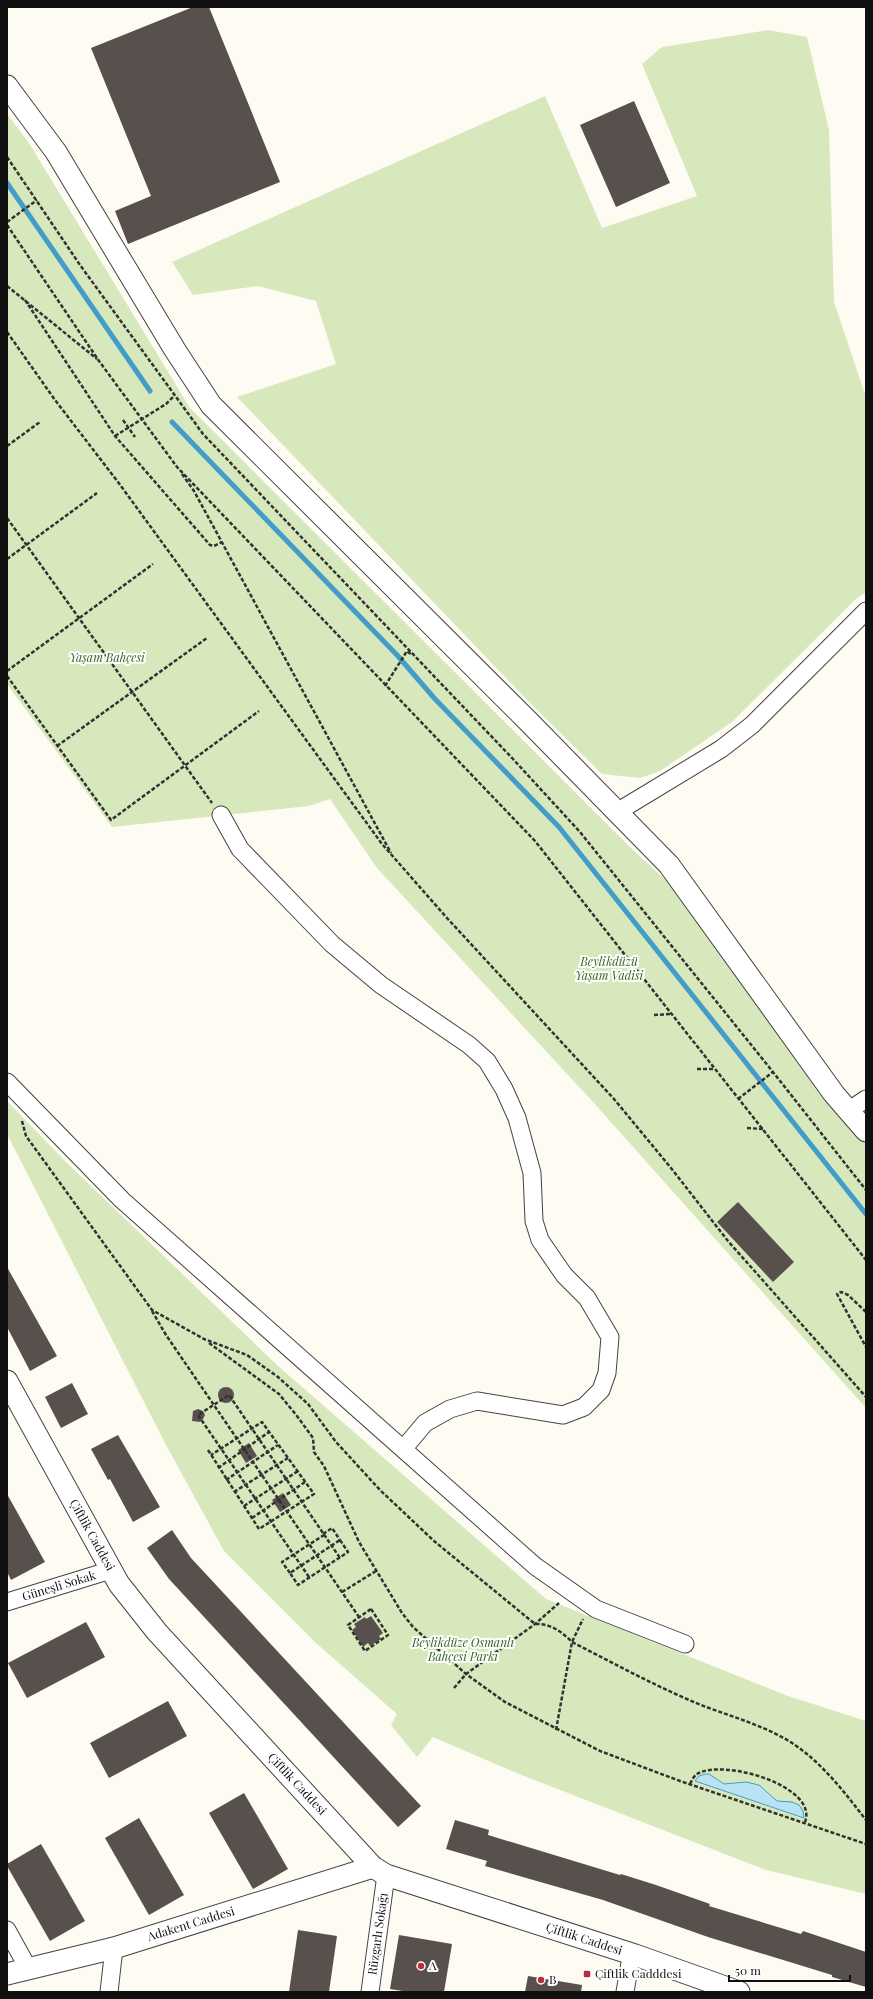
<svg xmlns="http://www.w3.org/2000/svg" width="873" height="1999" font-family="'Playfair Display',serif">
<rect width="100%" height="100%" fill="#fefbf3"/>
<!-- green -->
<g fill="#d7e8bd">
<polygon points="768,30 807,37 829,130 834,302 866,397 866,592 855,600 732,722 660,771 640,778 602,774 529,702 237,397 336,364 316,301 258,286 193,295 172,262 545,96 602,228 697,196 642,64 662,47"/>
<polygon points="7,114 29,143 190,408 633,850 682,895 866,1141 866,1408 593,1102 377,868 330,799 309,806 112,827 7,684"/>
<polygon points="7,1101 66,1162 278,1366 546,1599 788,1696 866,1721 866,1894 766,1870 519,1774 433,1737 417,1757 391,1725 397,1714 316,1643 224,1551 165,1443 7,1134"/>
</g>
<!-- water -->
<polygon fill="#b9e2f4" stroke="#449dc8" points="705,1774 709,1774 724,1784 746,1782 759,1785 777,1801 792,1802 799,1805 803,1811 804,1818 695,1781 699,1776"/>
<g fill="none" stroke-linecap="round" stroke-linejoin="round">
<!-- stream -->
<g stroke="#449dc8" stroke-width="5">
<polyline points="7,183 150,391"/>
<polyline points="172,422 397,655 435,699 559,827 866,1214"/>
</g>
</g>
<!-- building -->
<g fill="#58504c">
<polygon points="193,7 209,7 280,182 128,244 115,211 151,196 91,48"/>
<polygon points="634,101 670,183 616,207 580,125"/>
<polygon points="738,1202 794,1262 773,1282 717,1222"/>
<polygon points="7,1267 57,1356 30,1371 7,1327"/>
<polygon points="72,1383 88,1414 61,1428 45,1397"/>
<circle cx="226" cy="1395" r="8"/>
<polygon points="198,1409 203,1411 205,1415 203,1419 200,1422 192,1421 193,1411"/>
<polygon points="118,1435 160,1507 133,1522 110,1479 108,1480 91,1449"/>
<polygon points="249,1443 257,1456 246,1463 238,1450"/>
<polygon points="283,1493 291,1505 280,1512 272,1500"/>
<polygon points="7,1494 45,1562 11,1580 7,1572"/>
<polygon points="172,1530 191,1558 421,1806 398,1827 169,1579 147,1548"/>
<polygon points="371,1616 383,1633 379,1636 381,1639 370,1646 368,1643 363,1647 352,1630 356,1627 354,1624 365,1617 366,1619"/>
<polygon points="86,1622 105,1657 27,1698 8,1663"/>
<polygon points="168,1701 187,1736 109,1778 90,1743"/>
<polygon points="244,1793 288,1869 253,1889 209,1813"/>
<polygon points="139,1818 184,1895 149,1915 105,1838"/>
<polygon points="455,1820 489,1830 488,1835 620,1875 621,1874 656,1885 710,1904 709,1906 801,1934 803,1931 866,1952 866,1987 832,1977 832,1975 708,1937 603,1900 485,1866 487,1861 446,1849"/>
<polygon points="41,1844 85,1921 50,1941 7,1866 7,1864"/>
<polygon points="298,1930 337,1936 329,1992 289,1992"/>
<polygon points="399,1935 452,1944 444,1992 409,1992 390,1989"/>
<polygon points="528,1976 582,1985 581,1992 525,1992"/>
</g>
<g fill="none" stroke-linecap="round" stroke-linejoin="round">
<defs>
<g id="minor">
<polyline points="617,812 721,749 752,725 866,611"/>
<polyline points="221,815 240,849 332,944 381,985 469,1045 487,1061 504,1089 517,1118 532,1173 534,1221 540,1240 564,1275 587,1298 610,1337 607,1373 601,1390 584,1407 563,1415 477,1401 450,1409 425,1423 404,1448"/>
<polyline points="7,1082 122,1200 535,1566 596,1609 685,1644"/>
<polyline points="848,1111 866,1099"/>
<polyline points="7,1602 111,1570"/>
<polyline points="7,1930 28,1968"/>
<polyline points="109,1992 114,1948"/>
<polyline points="370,1992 386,1875"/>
<polyline points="625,1992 630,1963 635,1955"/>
</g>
<g id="tertiary">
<polyline points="7,86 56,152 175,350 211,405 528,721 669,865 834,1094 866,1131"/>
<polyline points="7,1381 119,1584 157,1632 373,1867 386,1875 635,1955 739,1992"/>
<polyline points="7,1974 114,1948 373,1867"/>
</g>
</defs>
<!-- minor casing -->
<use href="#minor" stroke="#434343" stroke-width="19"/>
<!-- tertiary casing -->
<use href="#tertiary" stroke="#434343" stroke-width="23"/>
<!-- path -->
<g stroke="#323232" stroke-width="2.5" stroke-dasharray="4 2" stroke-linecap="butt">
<polyline points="7,157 80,265 203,434 513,759 580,832 773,1072 866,1190"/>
<polyline points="7,222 37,200"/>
<polyline points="7,225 99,361 177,467 535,841 866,1260"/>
<polyline points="7,286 97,359"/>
<polyline points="25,300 115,436 210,545 214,546 222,542"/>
<polyline points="7,332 55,400 118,482 382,844 447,918 614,1099 671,1168 728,1241 866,1397"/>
<polyline points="123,420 135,437"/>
<polyline points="115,436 166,404 174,396"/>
<polyline points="7,446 40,422"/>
<polyline points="182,474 194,491 391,853"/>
<polyline points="7,518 212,803"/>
<polyline points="7,559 97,493"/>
<polyline points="7,671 153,564"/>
<polyline points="7,676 111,820 259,711"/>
<polyline points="385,686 407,651 412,655"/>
<polyline points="57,746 207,638"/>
<polyline points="654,1015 671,1014"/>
<polyline points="697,1069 715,1069"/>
<polyline points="738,1099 773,1072"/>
<path d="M22 1121 26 1136 152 1310 204 1339 247 1355 278 1377 308 1404 336 1442 380 1490 434 1541 535 1624C550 1623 562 1632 572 1642 615 1664 657 1687 701 1705 732 1717 767 1726 795 1745 824 1765 845 1793 866 1820"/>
<polyline points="747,1128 763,1129"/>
<polyline points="152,1311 166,1335 359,1617"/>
<polyline points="866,1312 848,1295 841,1292 837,1294 866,1347"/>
<polyline points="209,1343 279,1394 297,1416 313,1438 314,1452 324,1466 359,1542 402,1613 413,1627 466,1674 505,1702 600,1751 680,1781 866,1844"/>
<polyline points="208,1450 259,1529 314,1494 262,1422 211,1455"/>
<polyline points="218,1468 269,1432"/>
<polyline points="226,1480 278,1445"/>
<polyline points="234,1492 288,1458"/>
<polyline points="244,1506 298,1471"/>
<polyline points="252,1518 305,1482"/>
<polyline points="323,1534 332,1528 340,1540"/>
<polygon points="340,1540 348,1552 298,1585 290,1573"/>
<polyline points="290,1573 282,1562 324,1535"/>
<polyline points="309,1577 198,1415 229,1395 340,1558"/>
<polyline points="342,1592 376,1571"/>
<polygon points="371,1609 388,1635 365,1651 348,1625"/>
<polyline points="454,1688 466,1674 535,1624 559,1603"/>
<polyline points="556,1730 572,1642 583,1619"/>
<path d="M690 1784C692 1780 694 1776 697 1774 722 1758 819 1786 805 1822"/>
</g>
<!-- minor -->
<use href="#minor" stroke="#fff" stroke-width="17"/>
<!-- tertiary -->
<use href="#tertiary" stroke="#fff" stroke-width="21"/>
</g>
<!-- markers -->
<g fill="#ba2d3e" stroke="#fff" stroke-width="1.5">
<circle cx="421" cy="1966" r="4"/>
<rect x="583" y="1970" width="8" height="8" rx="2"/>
<circle cx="541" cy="1980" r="4"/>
</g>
<g text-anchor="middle" stroke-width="4" stroke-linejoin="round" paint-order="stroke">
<!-- park labels -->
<g font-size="12" font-style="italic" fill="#356522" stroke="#fff">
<text x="107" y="662">Yaşam Bahçesi</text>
<text x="609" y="966">Beylikdüzü<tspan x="609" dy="14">Yaşam Vadisi</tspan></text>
<text x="463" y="1647">Beylikdüze Osmanlı<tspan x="463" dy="14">Bahçesi Parkı</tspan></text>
</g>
<!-- street labels -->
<g font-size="12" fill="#101010" stroke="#fff">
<text transform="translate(92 1535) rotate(61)" y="4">Çiftlik Caddesi</text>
<text transform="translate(59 1586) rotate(-17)" y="4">Güneşli Sokak</text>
<text transform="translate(297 1784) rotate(47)" y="4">Çiftlik Caddesi</text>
<text transform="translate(191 1924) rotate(-17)" y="4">Adakent Caddesi</text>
<text transform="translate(378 1934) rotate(-82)" y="4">Rüzgarlı Sokağı</text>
<text transform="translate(584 1939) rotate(18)" y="4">Çiftlik Caddesi</text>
</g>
<!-- poi labels -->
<g font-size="12" fill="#101010" stroke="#fff" text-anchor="start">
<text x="429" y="1970">A</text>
<text x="595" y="1978">Çiftlik Cadddesi</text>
<text x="549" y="1984">B</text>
</g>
</g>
<!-- border -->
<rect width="873" height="1999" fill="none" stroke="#101010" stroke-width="16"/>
<!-- scale -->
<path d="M729 1975v6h121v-6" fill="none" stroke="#101010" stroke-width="2"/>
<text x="735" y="1975" font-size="12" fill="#101010" stroke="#ffffff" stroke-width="3" paint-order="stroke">50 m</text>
</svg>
